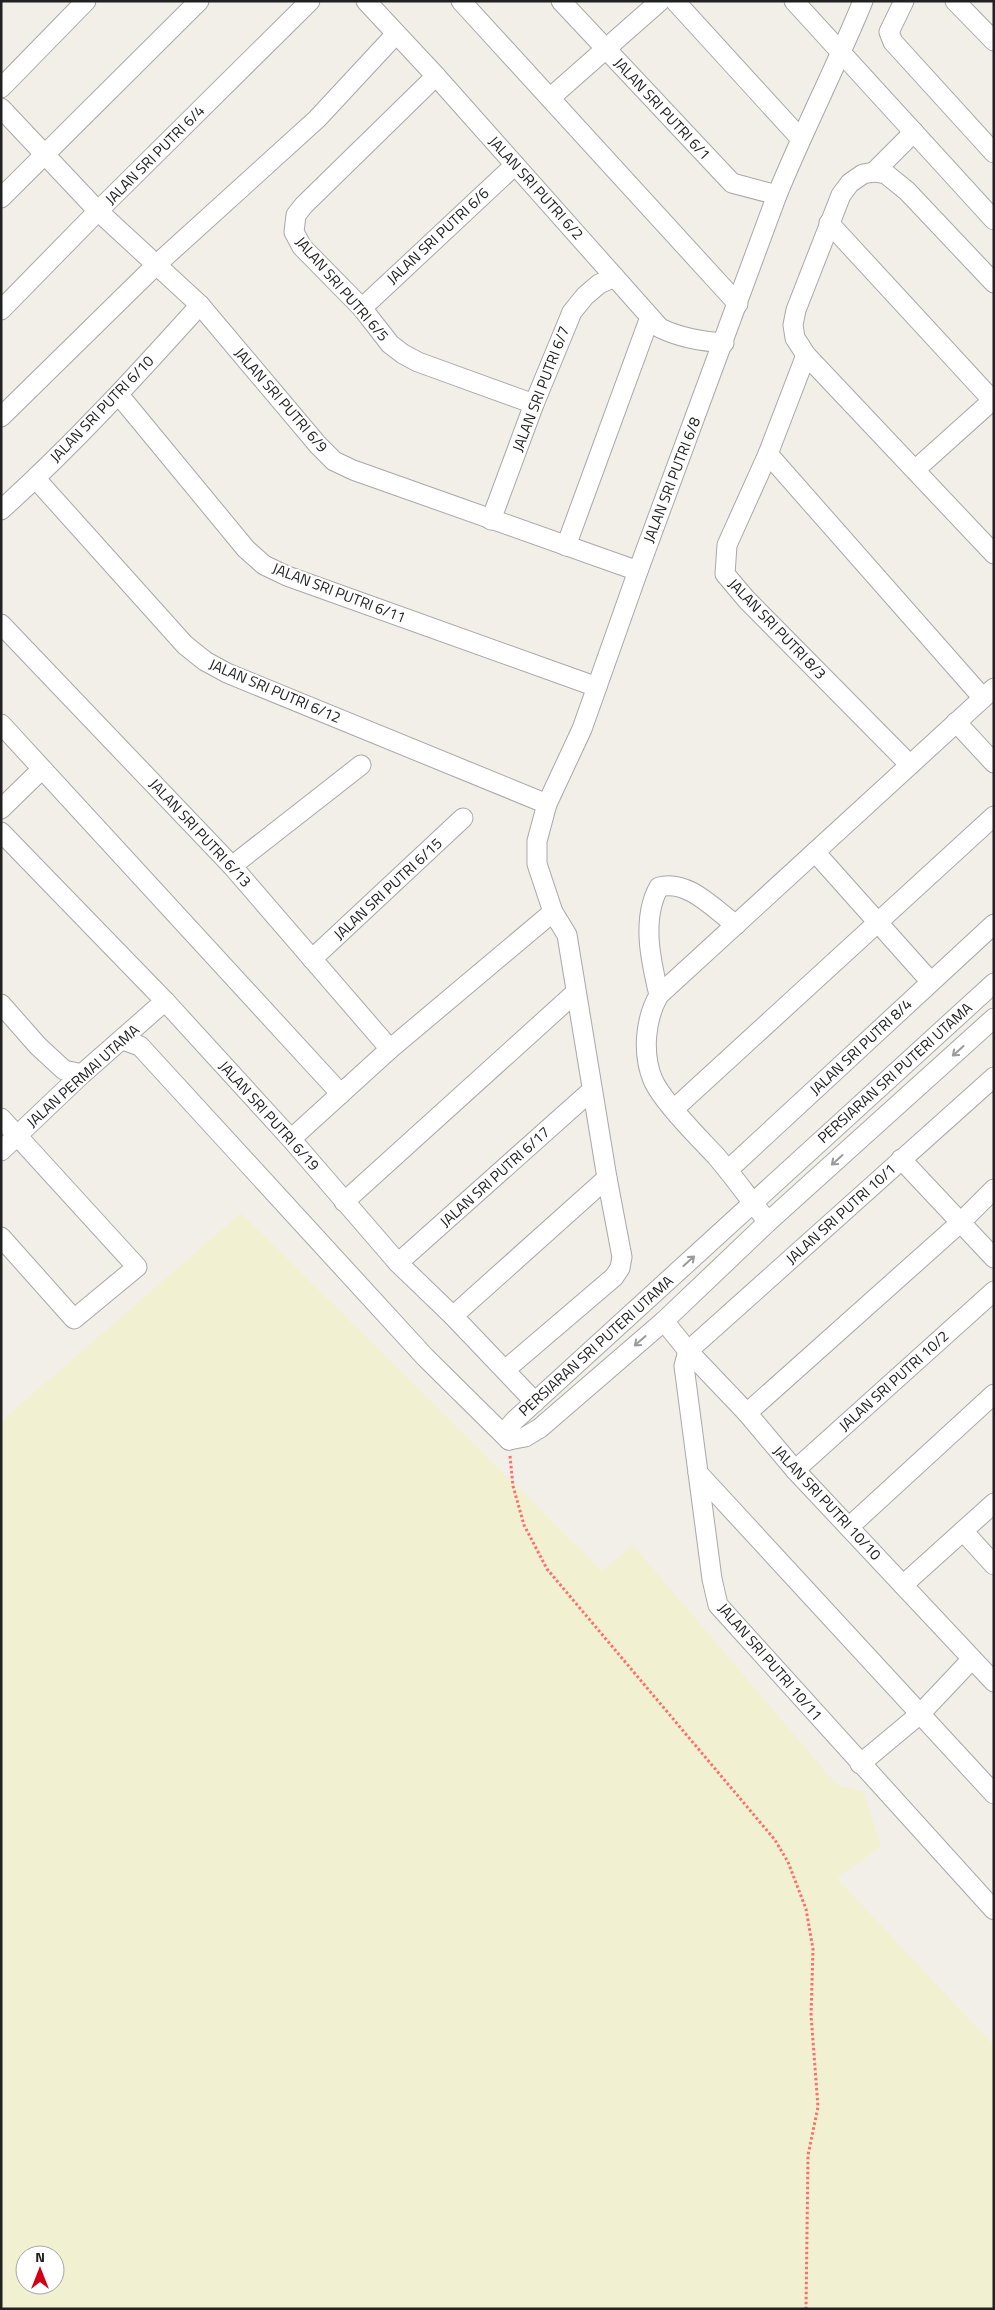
<svg xmlns="http://www.w3.org/2000/svg" width="995" height="2310" font-family="'Titillium Web',sans-serif">
<rect width="100%" height="100%" fill="#f2eee8"/>
<!-- farmland -->
<path fill="#f1f1d2" fill-rule="evenodd" d="M241 1213 602 1571 633 1545 837 1785 863 1791 881 1846 837 1878 994 2046V2309H1V1421ZM25 2255H55V2285H25Z"/>
<g fill="none" stroke-linecap="round" stroke-linejoin="round">
<defs>
<g id="minor">
<path d="M366 1 436 76 660 328C681 338 701 341 724 343"/>
<polyline points="461,1 738,304"/>
<polyline points="561,1 732,183 777,195"/>
<polyline points="675,1 800,138"/>
<polyline points="794,1 994,220"/>
<polyline points="904,1 889,32 893,42 994,153"/>
<polyline points="955,1 994,41"/>
<polyline points="436,76 304,205 296,215 294,232 302,247 362,308 390,344 403,354 418,362 534,404"/>
<polyline points="1,88 86,1"/>
<polyline points="550,98 660,1"/>
<polyline points="1,108 98,211 200,305 318,445 334,461 353,470 638,571"/>
<polyline points="874,172 914,132"/>
<polyline points="1,198 199,1"/>
<polyline points="829,223 994,402"/>
<polyline points="994,283 907,191 886,174 874,172 863,174 850,183 841,195 796,310 793,325 795,338 806,355 994,554"/>
<polyline points="362,308 515,165"/>
<polyline points="1,310 98,211 310,1"/>
<polyline points="806,355 768,454 727,545 725,574 746,599 910,765"/>
<polyline points="119,395 246,549 264,565 287,576 597,687"/>
<polyline points="1,417 156,265 317,119 396,34"/>
<polyline points="768,454 983,698"/>
<polyline points="916,469 994,399"/>
<polyline points="36,479 185,645 205,661 227,673 547,804"/>
<path d="M1 510C72 446 136 376 200 305"/>
<polyline points="491,520 534,404 572,312 585,296 599,284 615,277"/>
<polyline points="566,546 650,317"/>
<polyline points="1,624 232,866 390,1049"/>
<polyline points="956,722 994,763"/>
<polyline points="1,724 341,1094"/>
<polyline points="1,809 42,769"/>
<polyline points="1,832 165,1001 291,1139 398,1263 453,1316 535,1402"/>
<polyline points="815,852 931,982"/>
<polyline points="232,866 361,765"/>
<polyline points="312,959 463,818"/>
<path d="M659 995C651 962 641 919 659 887 688 879 714 909 736 925"/>
<polyline points="1,1004 38,1046 64,1070 82,1074"/>
<polyline points="123,1040 140,1046 425,1357 509,1440"/>
<polyline points="994,1077 688,1351 684,1366 712,1579 718,1605 994,1910"/>
<polyline points="674,1109 994,816"/>
<polyline points="1,1118 137,1267 74,1319 1,1237"/>
<polyline points="291,1139 390,1049 553,912"/>
<polyline points="1,1151 82,1074 165,1001"/>
<polyline points="901,1159 994,1258"/>
<polyline points="728,1170 994,924"/>
<polyline points="344,1202 575,993"/>
<path d="M768 1222C750 1200 734 1177 716 1156 699 1138 662 1101 653 1080 642 1054 645 1019 659 995L994 688"/>
<polyline points="398,1263 592,1090"/>
<polyline points="453,1316 607,1178"/>
<polyline points="664,1321 688,1351 747,1413 795,1470 994,1682"/>
<path d="M505 1370 614 1277 620 1268 622 1257 607 1178 567 935 553 912 537 864V841L547 804 582 729 638 571 777 195C804 129 836 67 863 1"/>
<polyline points="747,1413 961,1222 994,1189"/>
<polyline points="509,1440 509,1427 515,1420 994,983"/>
<polyline points="509,1440 525,1437 540,1428 664,1321 768,1222 994,1018"/>
<polyline points="795,1470 994,1291"/>
<polyline points="698,1473 994,1794"/>
<polyline points="849,1527 994,1394"/>
<polyline points="963,1531 994,1565"/>
<polyline points="903,1585 994,1503"/>
<polyline points="860,1764 920,1714 972,1659"/>
</g>
</defs>
<!-- minor casing -->
<use href="#minor" stroke="#a8a8a8" stroke-width="21"/>
<!-- path -->
<polyline stroke="#ff6d6c" stroke-width="3" stroke-dasharray="2.5 2.5" stroke-linecap="butt" points="510,1456 513,1486 524,1525 547,1569 775,1840 788,1862 806,1909 813,1949 811,2015 818,2107 808,2155 806,2309"/>
<!-- minor -->
<use href="#minor" stroke="#fff" stroke-width="19"/>
</g>
<!-- one-way arrows -->
<defs><path id="oneway-shaft" d="M-6 0H5M1.5-3L5.5 0L1.5 3" fill="none" stroke-width="1.6" stroke-linecap="round" stroke-linejoin="round" transform="scale(1.25)"/></defs>
<g stroke="#9b9b9b">
<use href="#oneway-shaft" transform="translate(958 1051) rotate(138)"/>
<use href="#oneway-shaft" transform="translate(837 1160) rotate(138)"/>
<use href="#oneway-shaft" transform="translate(689 1261) rotate(-42)"/>
<use href="#oneway-shaft" transform="translate(640 1341) rotate(139)"/>
</g>
<g text-anchor="middle" stroke-width="4.5" stroke-linejoin="round" paint-order="stroke">
<!-- street labels -->
<g font-size="15" fill="#212121" stroke="#fff">
<text transform="translate(662 109) rotate(47)" y="5">JALAN SRI PUTRI 6/1</text>
<text transform="translate(155 155) rotate(-45)" y="5">JALAN SRI PUTRI 6/4</text>
<text transform="translate(536 188) rotate(48)" y="5">JALAN SRI PUTRI 6/2</text>
<text transform="translate(438 236) rotate(-43)" y="5">JALAN SRI PUTRI 6/6</text>
<text transform="translate(342 289) rotate(49)" y="5">JALAN SRI PUTRI 6/5</text>
<text transform="translate(541 389) rotate(-69)" y="5">JALAN SRI PUTRI 6/7</text>
<text transform="translate(281 400) rotate(49)" y="5">JALAN SRI PUTRI 6/9</text>
<text transform="translate(102 409) rotate(-46)" y="5">JALAN SRI PUTRI 6/10</text>
<text transform="translate(672 480) rotate(-69)" y="5">JALAN SRI PUTRI 6/8</text>
<text transform="translate(339 593) rotate(21)" y="5">JALAN SRI PUTRI 6/11</text>
<text transform="translate(777 629) rotate(46)" y="5">JALAN SRI PUTRI 8/3</text>
<text transform="translate(275 691) rotate(23)" y="5">JALAN SRI PUTRI 6/12</text>
<text transform="translate(200 833) rotate(47)" y="5">JALAN SRI PUTRI 6/13</text>
<text transform="translate(388 889) rotate(-43)" y="5">JALAN SRI PUTRI 6/15</text>
<text transform="translate(861 1047) rotate(-43)" y="5">JALAN SRI PUTRI 8/4</text>
<text transform="translate(895 1073) rotate(-42)" y="5">PERSIARAN SRI PUTERI UTAMA</text>
<text transform="translate(83 1076) rotate(-42)" y="5">JALAN PERMAI UTAMA</text>
<text transform="translate(269 1116) rotate(48)" y="5">JALAN SRI PUTRI 6/19</text>
<text transform="translate(495 1177) rotate(-42)" y="5">JALAN SRI PUTRI 6/17</text>
<text transform="translate(841 1214) rotate(-42)" y="5">JALAN SRI PUTRI 10/1</text>
<text transform="translate(596 1346) rotate(-42)" y="5">PERSIARAN SRI PUTERI UTAMA</text>
<text transform="translate(894 1381) rotate(-42)" y="5">JALAN SRI PUTRI 10/2</text>
<text transform="translate(827 1503) rotate(47)" y="5">JALAN SRI PUTRI 10/10</text>
<text transform="translate(770 1662) rotate(49)" y="5">JALAN SRI PUTRI 10/11</text>
</g>
</g>
<!-- border -->
<rect width="995" height="2310" fill="none" stroke="#212121" stroke-width="5"/>
<!-- north arrow -->
<g transform="translate(40 2270)"><circle r="24" fill="#ffffff" stroke="#a6a6a6"/>
<path d="M0-4L9 19L0 12L-9 19Z" fill="#d30014"/>
<text y="-8" font-size="14" font-weight="bold" text-anchor="middle" fill="#212121">N</text>
</g>
</svg>
